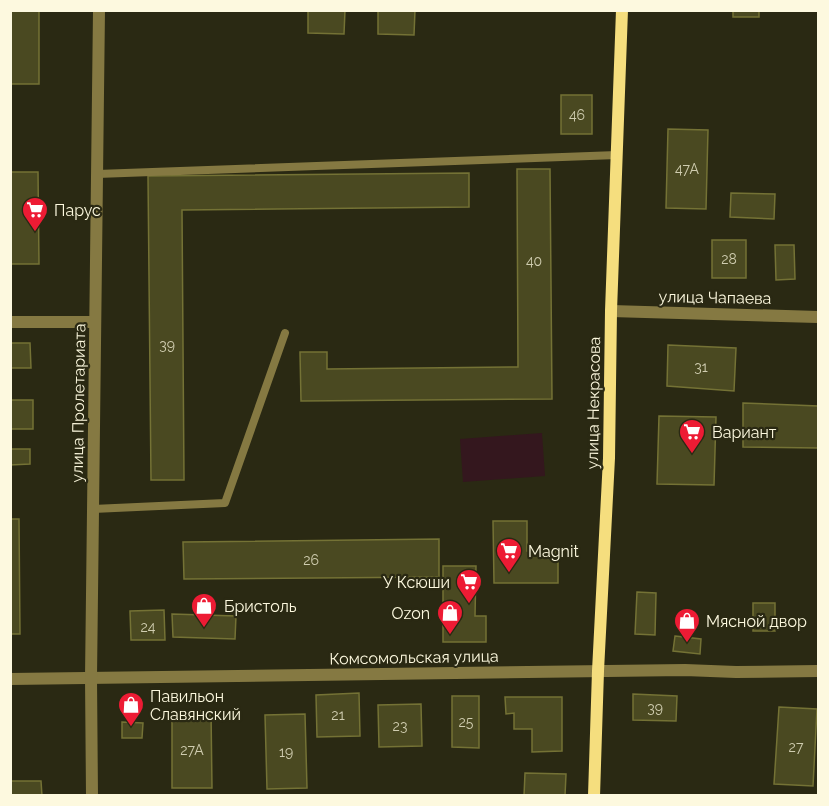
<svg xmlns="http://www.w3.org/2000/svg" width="829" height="806" font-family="Raleway,sans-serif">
<rect width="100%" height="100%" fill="#2a2913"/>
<!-- green -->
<polygon fill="#34171e" points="542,433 545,476 463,482 460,439"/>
<!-- building -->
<g fill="#4a4921" stroke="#747235" stroke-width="1.5">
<rect x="10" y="10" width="29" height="74"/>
<polygon points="308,10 345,10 344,34 308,33"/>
<polygon points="378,10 415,10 414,35 378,34"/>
<rect x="733" y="10" width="26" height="7"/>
<rect x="561" y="95" width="31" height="39"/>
<polygon points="668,129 708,130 706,209 666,208"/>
<polygon points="517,169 550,169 552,399 301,401 300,352 327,352 327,369 518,367"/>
<polygon points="10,172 38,172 39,264 10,264"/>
<polygon points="469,173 469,207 182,210 184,480 151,480 148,176"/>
<polygon points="731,193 775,194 774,219 730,217"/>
<rect x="712" y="240" width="34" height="38"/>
<polygon points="775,245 794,245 795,279 776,280"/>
<polygon points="10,343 30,343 31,368 10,368"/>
<polygon points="668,345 736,348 734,391 667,386"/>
<rect x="10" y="400" width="23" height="29"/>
<polygon points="743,403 818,406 818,448 743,447"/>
<polygon points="659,416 716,417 714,485 657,484"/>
<polygon points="10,449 30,449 30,464 10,465"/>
<polygon points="10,519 19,519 20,634 10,634"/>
<polygon points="493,521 527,521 527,551 558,551 558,583 494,583"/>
<polygon points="439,539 439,577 184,579 183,542"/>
<polygon points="443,566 476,566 475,616 486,616 486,642 443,642"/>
<polygon points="637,592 656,593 655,635 635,634"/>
<rect x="753" y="603" width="22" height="28"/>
<polygon points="164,610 165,640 131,640 130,611"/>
<polygon points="172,614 236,616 235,639 173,637"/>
<polygon points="675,636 701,639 700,654 673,651"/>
<polygon points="359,693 360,736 317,737 316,695"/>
<polygon points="633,694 677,696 676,721 633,720"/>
<polygon points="452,696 479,696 479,748 452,747"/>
<polygon points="505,697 562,697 562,751 532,752 532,729 514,729 514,713 506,714"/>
<polygon points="421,704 422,746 379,747 378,705"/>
<polygon points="779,707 817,709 813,786 774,784"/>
<polygon points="172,711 211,711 212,788 172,788"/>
<polygon points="305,714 307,788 267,789 265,715"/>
<polygon points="122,722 143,723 142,738 122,738"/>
<polygon points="525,773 566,774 565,796 524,796"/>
<polygon points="10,781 41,781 42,796 10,796"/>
</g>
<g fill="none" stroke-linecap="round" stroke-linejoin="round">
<!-- lane -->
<g stroke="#857942" stroke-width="8">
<polyline points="97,174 617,155"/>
<polyline points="93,509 225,503 285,333"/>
</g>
<!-- street -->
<g stroke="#857942" stroke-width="12">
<polyline points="611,311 818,317"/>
<polyline points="10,322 95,322"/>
<polyline points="10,679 685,670 736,672 818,671"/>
<polyline points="92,796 91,678 99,10"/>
</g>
<!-- secondary -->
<polyline stroke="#f5de7e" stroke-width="12" points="594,796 598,671 609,458 611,311 622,10"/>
</g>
<!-- icons -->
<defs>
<symbol id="supermarket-pin" viewBox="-11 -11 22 30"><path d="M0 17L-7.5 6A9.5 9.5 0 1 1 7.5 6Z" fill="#ed1b34" stroke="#2a2913"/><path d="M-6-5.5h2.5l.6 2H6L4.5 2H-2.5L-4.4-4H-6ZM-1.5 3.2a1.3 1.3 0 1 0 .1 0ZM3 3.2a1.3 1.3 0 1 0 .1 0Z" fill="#fff"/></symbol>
<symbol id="shop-pin" viewBox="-11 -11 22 30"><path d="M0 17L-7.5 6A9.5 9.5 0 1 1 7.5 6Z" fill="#ed1b34" stroke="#2a2913"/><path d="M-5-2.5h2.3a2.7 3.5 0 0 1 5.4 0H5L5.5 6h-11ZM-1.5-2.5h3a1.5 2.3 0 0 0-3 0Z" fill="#fff"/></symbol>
</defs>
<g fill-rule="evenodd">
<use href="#supermarket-pin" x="20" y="195" width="30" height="40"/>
<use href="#supermarket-pin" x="677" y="417" width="30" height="40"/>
<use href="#supermarket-pin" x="494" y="536" width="30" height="40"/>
<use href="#supermarket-pin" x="454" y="567" width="30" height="40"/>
<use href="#shop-pin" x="189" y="591" width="30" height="40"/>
<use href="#shop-pin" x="435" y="598" width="30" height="40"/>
<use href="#shop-pin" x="672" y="606" width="30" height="40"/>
<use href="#shop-pin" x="116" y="690" width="30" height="40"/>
</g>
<g text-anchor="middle" stroke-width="4.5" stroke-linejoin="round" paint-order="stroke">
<!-- number labels -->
<g font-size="14" fill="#d0cdb0">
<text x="577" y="120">46</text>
<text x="687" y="174">47А</text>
<text x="729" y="264">28</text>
<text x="534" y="266">40</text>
<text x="167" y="350">39</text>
<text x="701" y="372">31</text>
<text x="311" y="565">26</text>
<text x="148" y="632">24</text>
<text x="655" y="713">39</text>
<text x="338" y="720">21</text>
<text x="466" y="727">25</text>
<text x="400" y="731">23</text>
<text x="796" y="752">27</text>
<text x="192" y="755">27А</text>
<text x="286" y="757">19</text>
</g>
<!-- poi labels -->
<g font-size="16" fill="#fdf9df" stroke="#2a2913" text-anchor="start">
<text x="54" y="216">Парус</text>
<text x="712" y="438">Вариант</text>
<text x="528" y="557">Magnit</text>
<text x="450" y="588" text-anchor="end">У Ксюши</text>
<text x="224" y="612">Бристоль</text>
<text x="430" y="619" text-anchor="end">Ozon</text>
<text x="706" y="627">Мясной двор</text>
<text x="150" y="702">Павильон<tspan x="150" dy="18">Славянский</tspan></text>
</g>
<!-- street labels -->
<g font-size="16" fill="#fdf9df" stroke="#2a2913">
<text transform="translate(715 297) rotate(1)" y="6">улица Чапаева</text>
<text transform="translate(78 403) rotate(-89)" y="6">улица Пролетариата</text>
<text transform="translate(593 403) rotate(-89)" y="6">улица Некрасова</text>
<text transform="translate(414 657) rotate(-1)" y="6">Комсомольская улица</text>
</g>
</g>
<!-- border -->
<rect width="829" height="806" fill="none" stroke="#fdf9df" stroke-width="24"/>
</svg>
